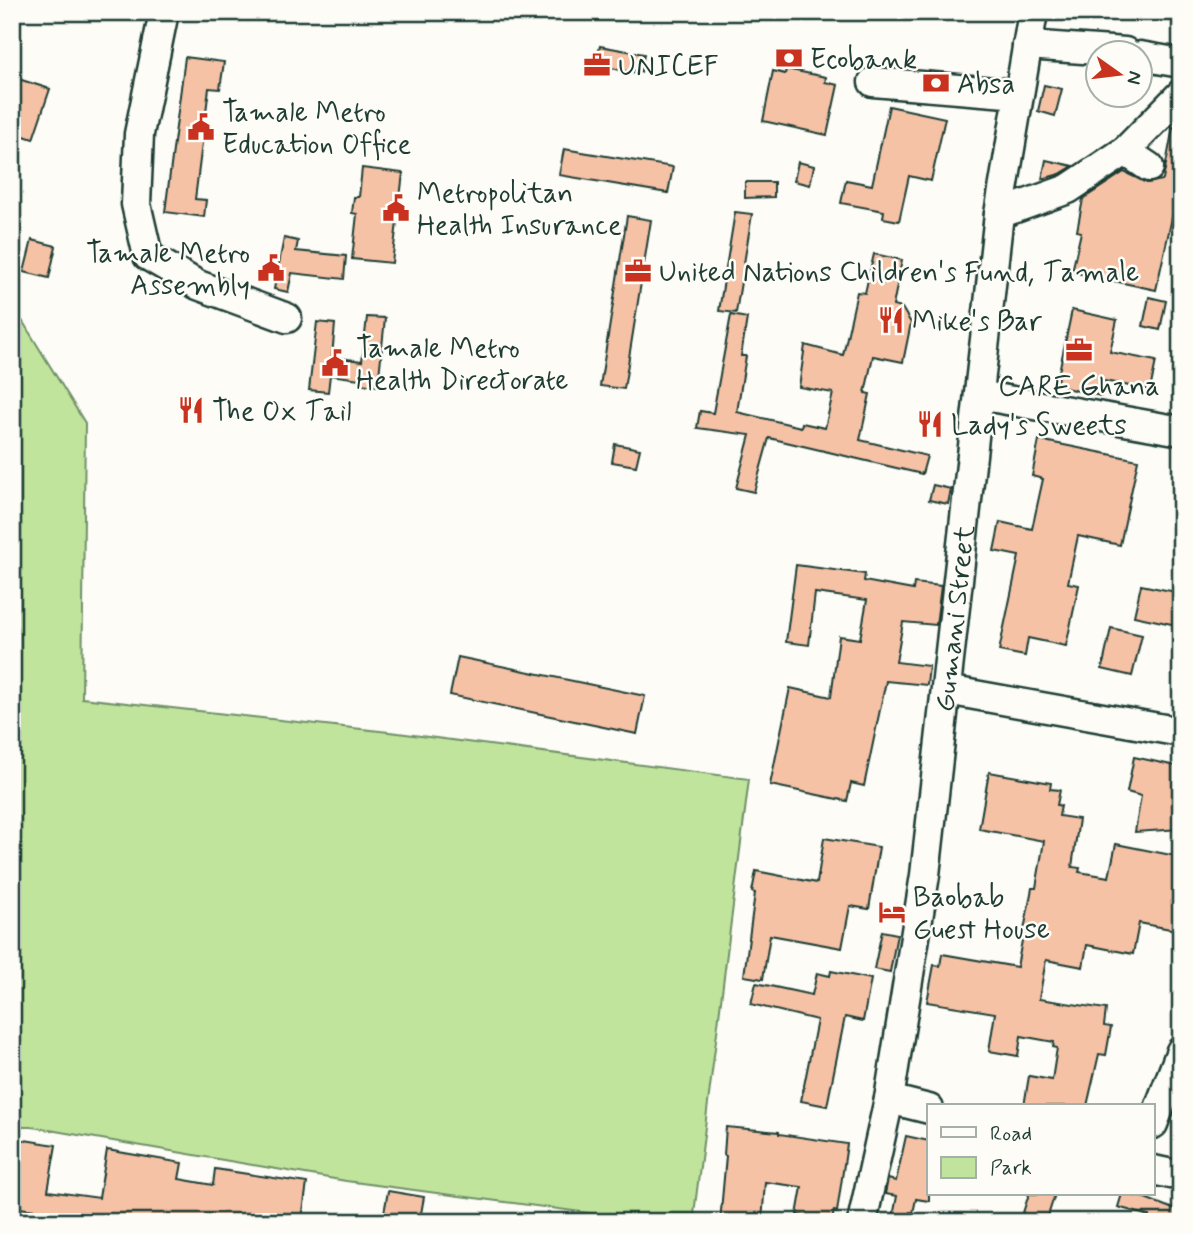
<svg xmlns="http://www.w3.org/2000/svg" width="1193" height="1234" font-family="Mynerve,sans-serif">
<rect width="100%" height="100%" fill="#fdfcf7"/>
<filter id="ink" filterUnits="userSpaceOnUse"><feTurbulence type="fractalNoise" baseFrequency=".0143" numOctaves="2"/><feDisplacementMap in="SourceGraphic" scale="14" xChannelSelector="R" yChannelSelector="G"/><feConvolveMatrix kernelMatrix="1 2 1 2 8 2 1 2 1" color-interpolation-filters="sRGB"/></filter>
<g filter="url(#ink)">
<!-- green -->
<polygon fill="#c1e49d" stroke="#709068" stroke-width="2" points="12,304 85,423 82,698 398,733 749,779 693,1222 657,1222 346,1181 32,1127 12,1127"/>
<!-- building -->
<g fill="#f5c2a6" stroke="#1f3d34" stroke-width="2">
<polygon points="600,46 644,54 641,72 634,70 633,73 595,64"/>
<polygon points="185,57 224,62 220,89 209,88 195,199 206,200 204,217 165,212"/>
<polygon points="786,69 826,77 825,82 838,85 827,135 763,121 773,71 785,74"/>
<polygon points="12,77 50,89 33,139 12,132"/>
<polygon points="1044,85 1062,89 1055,116 1038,111"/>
<polygon points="889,106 945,118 931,181 909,176 899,221 883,218 884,211 841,203 846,180 872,185"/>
<polygon points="1173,127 1181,128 1181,177 1156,290 1072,272 1081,232 1077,231 1083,199 1124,172 1147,183 1163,180"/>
<polygon points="564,149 673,167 668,193 559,175"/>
<polygon points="1046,160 1073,166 1060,174 1042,179"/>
<polygon points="798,162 814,166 810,185 794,181"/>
<polygon points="362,168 403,173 392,263 352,259 357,214 352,213 354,197 359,197"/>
<polygon points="745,182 774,182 774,197 745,198"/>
<polygon points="735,212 752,214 736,313 719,311"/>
<polygon points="627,216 651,220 624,389 600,386"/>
<polygon points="284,238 298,241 296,251 346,256 344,279 292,273 288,292 274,289"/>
<polygon points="32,240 56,246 49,278 24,272"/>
<polygon points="874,254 902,260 893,306 902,308 911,323 903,362 873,356 865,393 870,394 860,440 927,456 922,474 769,438 754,492 736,488 750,435 697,428 700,411 713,413 731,315 747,318 741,356 746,356 737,412 801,427 802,423 825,428 833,393 799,387 805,345 843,355 857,292 865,293"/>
<polygon points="1149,297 1166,301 1160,330 1143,326"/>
<polygon points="1072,310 1117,320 1110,352 1156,361 1150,390 1104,381 1101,396 1056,386"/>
<polygon points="367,317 385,318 378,386 359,384 360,379 330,375 328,392 309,390 317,322 335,324 332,357 362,361"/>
<polygon points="1039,440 1138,460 1120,545 1078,536 1068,583 1079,585 1066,646 1028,638 1025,656 999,651 1019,556 994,551 1000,522 1032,529 1043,479 1032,476"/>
<polygon points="615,444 640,449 636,466 612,462"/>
<polygon points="933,485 951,489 948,504 929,500"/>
<polygon points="796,565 865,574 864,581 913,590 914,583 941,586 936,625 903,622 896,662 929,666 927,685 886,681 864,786 851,783 847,801 770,785 790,688 831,697 839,636 860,639 867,600 815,593 809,645 786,642"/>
<polygon points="1141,585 1181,593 1181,626 1134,616"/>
<polygon points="1111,628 1142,635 1132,676 1102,669"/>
<polygon points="458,657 645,696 637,734 450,695"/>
<polygon points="1134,757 1181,767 1181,829 1135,832 1141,796 1127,792"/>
<polygon points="989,772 1051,783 1050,789 1060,790 1057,805 1061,806 1059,816 1079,819 1072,867 1080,868 1079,872 1109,877 1116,844 1181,857 1181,931 1139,923 1133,954 1087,945 1083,967 1046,960 1039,999 1106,1009 1104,1026 1111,1027 1106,1055 1099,1054 1087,1106 1024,1106 1029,1076 1052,1080 1057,1048 1053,1047 1054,1042 1021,1036 1018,1056 989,1051 995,1013 927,1002 934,965 940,966 942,954 1017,967 1032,888 1036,888 1044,841 979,829"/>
<polygon points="824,838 879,847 869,909 850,906 842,948 770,935 763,979 744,976 755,893 752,892 756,871 817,883"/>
<polygon points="882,931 897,934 890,972 874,969"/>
<polygon points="831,971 871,979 863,1021 845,1017 827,1106 801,1101 817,1020 751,1004 756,983 812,995 817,973 830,976"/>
<polygon points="726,1127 779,1132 779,1134 847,1144 837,1212 834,1211 832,1220 797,1215 802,1187 765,1182 762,1222 720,1222 726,1156 724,1155"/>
<polygon points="906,1136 929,1141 929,1201 916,1199 913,1213 910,1212 908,1222 892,1222 897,1196 885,1194 888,1179 896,1181"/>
<polygon points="12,1138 56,1145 48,1191 99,1198 107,1150 182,1163 179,1179 213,1185 215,1169 307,1183 302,1219 270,1214 269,1222 125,1222 111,1219 111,1222 95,1222 96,1218 12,1207"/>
<polygon points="388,1191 424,1197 420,1219 384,1213"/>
<polygon points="1029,1194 1055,1194 1046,1222 1020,1222"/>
<polygon points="1122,1194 1145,1198 1181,1212 1181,1222 1147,1222 1149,1216 1118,1207"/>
</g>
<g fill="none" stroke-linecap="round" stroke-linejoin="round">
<defs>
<g id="minor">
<polyline points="164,12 139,134 136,204 148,256 198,285 287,318"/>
<polyline points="1027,45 1125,52"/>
<polyline points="1140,56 1181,63"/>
<polyline points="873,82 1019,94"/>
<polyline points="1125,151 1149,167"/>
<polyline points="999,214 1068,189 1125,151 1181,94"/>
<polyline points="979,395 1181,431"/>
<polyline points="947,690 1181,732"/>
<polyline points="889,1099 929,1109"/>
<polyline points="1153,1124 1181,1051"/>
<polyline points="1153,1170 1181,1176"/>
<path id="s1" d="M862 1222 889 1099 925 875 999 214 1033 12"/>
</g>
</defs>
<!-- minor casing -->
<use href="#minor" stroke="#1f3d34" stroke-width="33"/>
<!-- minor -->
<use href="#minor" stroke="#fdfcf7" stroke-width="28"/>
</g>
</g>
<!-- icons -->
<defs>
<symbol id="bank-bare" viewBox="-9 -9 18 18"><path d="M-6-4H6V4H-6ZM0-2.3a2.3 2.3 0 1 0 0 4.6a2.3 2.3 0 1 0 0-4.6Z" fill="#c8321e" stroke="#fdfcf7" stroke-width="2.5" paint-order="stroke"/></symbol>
<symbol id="office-bare" viewBox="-9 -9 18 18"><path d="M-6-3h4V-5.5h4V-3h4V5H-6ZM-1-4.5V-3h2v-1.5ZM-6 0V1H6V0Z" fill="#c8321e" stroke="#fdfcf7" stroke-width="2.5" paint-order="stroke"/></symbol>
<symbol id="civic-bare" viewBox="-9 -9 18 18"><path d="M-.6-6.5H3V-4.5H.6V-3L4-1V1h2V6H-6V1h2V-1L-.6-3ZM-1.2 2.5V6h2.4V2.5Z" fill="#c8321e" stroke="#fdfcf7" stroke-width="2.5" paint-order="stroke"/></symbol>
<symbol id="restaurant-bare" viewBox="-9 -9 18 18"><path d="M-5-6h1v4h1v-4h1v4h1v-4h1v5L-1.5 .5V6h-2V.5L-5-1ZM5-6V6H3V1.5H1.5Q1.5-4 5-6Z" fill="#c8321e" stroke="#fdfcf7" stroke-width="2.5" paint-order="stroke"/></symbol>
<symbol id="hotel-bare" viewBox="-9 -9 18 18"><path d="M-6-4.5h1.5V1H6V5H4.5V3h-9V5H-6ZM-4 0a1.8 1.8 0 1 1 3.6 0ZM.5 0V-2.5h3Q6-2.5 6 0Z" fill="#c8321e" stroke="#fdfcf7" stroke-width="2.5" paint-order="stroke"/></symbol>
</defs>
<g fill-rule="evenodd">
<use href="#bank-bare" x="770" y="39" width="38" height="38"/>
<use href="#office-bare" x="578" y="46" width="38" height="38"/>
<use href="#bank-bare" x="917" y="64" width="38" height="38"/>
<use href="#civic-bare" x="182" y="108" width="38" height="38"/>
<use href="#civic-bare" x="377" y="189" width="38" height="38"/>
<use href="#civic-bare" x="252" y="249" width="38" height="38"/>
<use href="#office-bare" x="619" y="252" width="38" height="38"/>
<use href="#restaurant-bare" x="872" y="301" width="38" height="38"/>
<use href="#office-bare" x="1060" y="331" width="38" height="38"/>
<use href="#civic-bare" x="316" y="344" width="38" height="38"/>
<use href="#restaurant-bare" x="172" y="391" width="38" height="38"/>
<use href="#restaurant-bare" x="911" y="405" width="38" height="38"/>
<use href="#hotel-bare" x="873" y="893" width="38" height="38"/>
</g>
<g text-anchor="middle" stroke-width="5" stroke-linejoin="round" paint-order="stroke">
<!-- poi labels -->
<g font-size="28" fill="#1f3d34" stroke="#fdfcf7" text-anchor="start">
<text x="810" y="68">Ecobank</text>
<text x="618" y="75">UNICEF</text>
<text x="957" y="93">Absa</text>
<text x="222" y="121">Tamale Metro<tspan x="222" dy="32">Education Office</tspan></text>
<text x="417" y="202">Metropolitan<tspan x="417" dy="32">Health Insurance</tspan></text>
<text x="250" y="262" text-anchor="end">Tamale Metro<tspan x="250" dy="32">Assembly</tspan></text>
<text x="659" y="281">United Nations Children's Fund, Tamale</text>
<text x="912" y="330">Mike's Bar</text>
<text x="356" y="357">Tamale Metro<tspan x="356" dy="32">Health Directorate</tspan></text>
<text x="1079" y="395" text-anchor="middle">CARE Ghana</text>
<text x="212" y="420">The Ox Tail</text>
<text x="951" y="434">Lady's Sweets</text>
<text x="913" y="906">Baobab<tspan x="913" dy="32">Guest House</tspan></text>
</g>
<!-- street labels -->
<g font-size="28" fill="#1f3d34" stroke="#fdfcf7">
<text dy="10" stroke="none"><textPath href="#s1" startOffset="611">Gumani Street</textPath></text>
</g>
</g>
<!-- margin -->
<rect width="1193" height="1234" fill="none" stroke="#fdfcf7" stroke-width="42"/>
<rect x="21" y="21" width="1151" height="1192" fill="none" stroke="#1f3d34" stroke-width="2.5" filter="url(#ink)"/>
<!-- legend -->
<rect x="927" y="1104" width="228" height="91" fill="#fdfcf7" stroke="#a4b0a9" stroke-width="2"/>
<rect x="941" y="1127" width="35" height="10" fill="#fdfcf7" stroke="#a4b0a9" stroke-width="2"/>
<text x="990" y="1140" font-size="21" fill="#1f3d34">Road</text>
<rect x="941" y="1157" width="35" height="21" fill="#c1e49d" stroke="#a4b0a9" stroke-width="2"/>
<text x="990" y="1174" font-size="21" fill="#1f3d34">Park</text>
<!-- north arrow -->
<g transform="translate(1119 74) rotate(104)"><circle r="33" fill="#fdfcf7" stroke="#a4b0a9" stroke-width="2"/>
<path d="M0-5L12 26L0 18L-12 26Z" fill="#c8321e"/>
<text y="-10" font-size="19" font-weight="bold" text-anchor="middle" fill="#1f3d34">N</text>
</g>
</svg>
